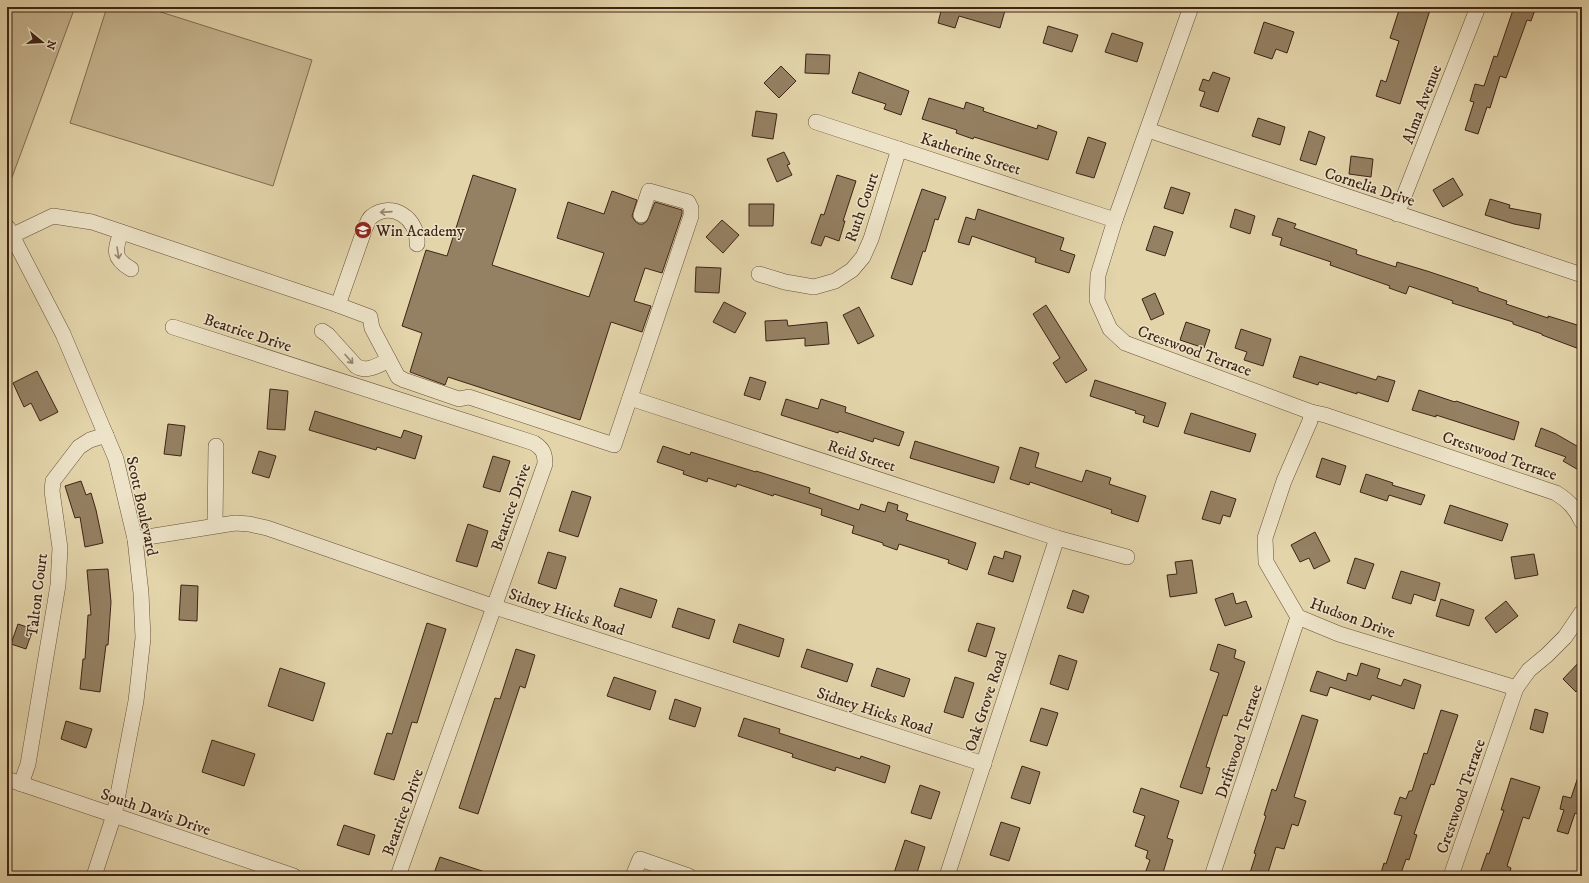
<svg xmlns="http://www.w3.org/2000/svg" width="1589" height="883" font-family="'IM FELL DW Pica',serif">
<rect width="100%" height="100%" fill="#e3d4aa"/>
<filter id="stains"><feTurbulence type="fractalNoise" baseFrequency=".005" numOctaves="4"/><feColorMatrix values="0 0 0 0 .2 0 0 0 0 .09 0 0 0 0 .02 0 0 0 .5 -.17"/></filter>
<radialGradient id="worn" r=".72"><stop offset=".6" stop-color="#630" stop-opacity="0"/><stop offset="1" stop-color="#630" stop-opacity=".3"/></radialGradient>
<!-- green -->
<g fill="#c7b691" stroke="#826d53">
<polygon points="7,7 75,7 8,188 7,187"/>
<polygon points="107,7 145,7 312,60 273,186 70,123"/>
</g>
<!-- building -->
<g fill="#948062" stroke="#3e2415">
<polygon points="938,7 1006,7 1000,28 959,16 955,28 938,23 941,11 937,10"/>
<polygon points="1400,7 1431,7 1400,104 1376,96 1381,80 1386,82 1399,41 1390,38"/>
<polygon points="1514,7 1536,7 1531,21 1527,20 1506,78 1500,76 1490,108 1487,107 1478,134 1465,130 1474,102 1470,101 1475,84 1484,86 1494,56 1497,57"/>
<polygon points="1264,22 1294,32 1287,53 1276,49 1272,59 1254,53"/>
<polygon points="1048,26 1078,35 1072,52 1043,43"/>
<polygon points="1112,33 1143,43 1137,62 1105,52"/>
<polygon points="806,54 830,55 829,74 805,73"/>
<polygon points="781,66 796,81 779,98 764,83"/>
<polygon points="859,72 909,91 901,115 884,109 886,104 852,93"/>
<polygon points="1213,72 1230,78 1218,112 1200,106 1205,92 1199,90 1203,79 1209,81"/>
<polygon points="929,98 964,109 966,102 984,108 983,111 1037,129 1038,125 1057,132 1048,160 974,137 973,139 956,133 957,130 922,119"/>
<polygon points="756,111 777,114 773,139 752,136"/>
<polygon points="1258,118 1285,127 1280,145 1252,136"/>
<polygon points="1309,131 1325,137 1316,165 1300,160"/>
<polygon points="1088,137 1106,143 1094,178 1076,173"/>
<polygon points="784,152 790,164 787,165 792,175 777,182 767,159"/>
<polygon points="1351,156 1373,159 1371,177 1349,174"/>
<polygon points="473,175 516,189 492,265 589,297 604,253 557,238 568,202 604,214 612,191 637,200 632,216 635,221 639,224 643,224 647,221 655,202 682,210 682,214 662,273 645,268 634,301 651,306 642,332 611,322 580,420 448,377 445,385 410,372 422,333 402,326 426,250 447,256"/>
<polygon points="837,175 856,181 843,221 845,221 839,241 825,236 821,246 811,243 821,214 824,215"/>
<polygon points="1453,178 1463,195 1443,207 1433,190"/>
<polygon points="1171,187 1190,193 1183,214 1164,208"/>
<polygon points="922,189 946,197 938,220 935,219 925,252 923,251 912,285 891,278"/>
<polygon points="1490,199 1510,205 1509,208 1541,214 1539,229 1514,224 1485,215"/>
<polygon points="749,204 774,204 773,226 749,226"/>
<polygon points="978,209 1064,238 1060,250 1075,255 1069,273 1035,262 1036,258 972,236 969,245 958,242 966,217 975,220"/>
<polygon points="1235,209 1255,216 1250,234 1230,227"/>
<polygon points="1278,218 1296,224 1294,228 1357,250 1356,254 1396,267 1397,262 1427,271 1478,288 1478,291 1507,301 1506,304 1548,318 1548,316 1574,324 1582,327 1582,350 1542,335 1542,334 1513,324 1513,322 1452,303 1453,301 1409,286 1406,294 1389,288 1390,286 1330,265 1331,262 1280,245 1282,238 1272,235"/>
<polygon points="722,220 739,235 723,253 706,237"/>
<polygon points="1154,226 1173,232 1165,256 1146,250"/>
<polygon points="696,267 721,268 719,293 695,292"/>
<polygon points="1155,293 1164,314 1151,320 1142,299"/>
<polygon points="724,302 746,313 735,333 713,322"/>
<polygon points="1046,305 1087,370 1066,383 1053,363 1060,358 1033,314"/>
<polygon points="859,307 874,336 858,344 843,315"/>
<polygon points="787,320 788,326 827,322 829,344 805,346 805,338 766,341 765,321"/>
<polygon points="1186,322 1210,330 1204,348 1180,340"/>
<polygon points="1241,329 1271,339 1263,366 1244,360 1247,352 1235,348"/>
<polygon points="1300,356 1376,380 1378,376 1395,381 1388,402 1357,392 1357,394 1319,382 1318,385 1293,377"/>
<polygon points="37,371 58,412 40,421 31,403 24,407 13,383"/>
<polygon points="750,377 766,382 760,400 744,395"/>
<polygon points="1095,380 1166,403 1158,427 1143,422 1145,416 1135,413 1136,411 1090,396"/>
<polygon points="270,389 288,391 285,430 267,429"/>
<polygon points="1419,390 1455,402 1456,401 1519,422 1514,440 1436,415 1436,417 1412,410"/>
<polygon points="786,399 818,409 821,399 846,407 845,412 904,432 899,446 874,438 873,442 839,431 838,433 781,415"/>
<polygon points="315,411 401,438 404,430 422,436 415,459 377,447 376,450 309,430"/>
<polygon points="1191,413 1256,434 1250,452 1184,433"/>
<polygon points="168,424 185,426 181,456 164,454"/>
<polygon points="1541,428 1556,434 1582,449 1582,472 1563,461 1566,457 1535,446"/>
<polygon points="915,441 999,467 994,483 910,458"/>
<polygon points="663,446 690,455 691,452 756,472 756,471 810,488 809,493 859,510 861,504 885,512 888,502 898,505 897,510 908,514 906,520 976,543 967,570 948,563 949,560 899,544 897,550 883,545 883,543 852,533 854,526 821,515 822,509 774,494 773,496 737,484 736,487 708,478 707,482 683,474 684,471 657,462"/>
<polygon points="1020,447 1039,453 1035,467 1082,482 1086,470 1111,478 1109,484 1146,496 1138,522 1111,513 1112,510 1077,498 1030,482 1029,485 1010,479"/>
<polygon points="259,451 276,456 269,478 252,473"/>
<polygon points="493,456 510,461 500,492 483,487"/>
<polygon points="1322,458 1346,466 1340,485 1316,477"/>
<polygon points="1366,474 1393,483 1392,485 1425,495 1421,505 1389,495 1387,501 1360,492"/>
<polygon points="81,481 86,495 91,493 96,510 103,543 85,547 80,517 75,518 65,486"/>
<polygon points="572,491 591,497 578,537 559,531"/>
<polygon points="1211,491 1236,499 1230,517 1223,515 1220,524 1202,519"/>
<polygon points="1450,505 1508,524 1502,541 1444,523"/>
<polygon points="468,524 488,531 477,567 456,561"/>
<polygon points="1315,532 1330,561 1314,569 1309,558 1300,562 1291,545"/>
<polygon points="1005,551 1021,556 1013,582 988,574 994,556 1003,559"/>
<polygon points="548,552 566,557 556,589 538,583"/>
<polygon points="1534,554 1538,575 1515,579 1511,557"/>
<polygon points="1355,558 1374,564 1365,589 1347,583"/>
<polygon points="1192,560 1197,593 1170,597 1167,575 1177,574 1175,562"/>
<polygon points="108,569 111,602 108,645 106,645 100,692 80,689 83,659 85,659 88,615 91,615 87,570"/>
<polygon points="1401,571 1440,583 1435,601 1414,594 1411,604 1392,598"/>
<polygon points="181,585 198,586 197,621 179,620"/>
<polygon points="620,588 657,600 651,618 614,606"/>
<polygon points="1073,590 1089,596 1083,613 1067,608"/>
<polygon points="1233,593 1236,604 1246,601 1252,617 1225,626 1215,599"/>
<polygon points="1441,599 1474,610 1469,626 1436,616"/>
<polygon points="1506,601 1518,616 1496,633 1485,618"/>
<polygon points="678,608 715,620 709,639 672,627"/>
<polygon points="427,623 446,629 417,723 412,722 394,780 374,774 387,733 392,734"/>
<polygon points="977,623 995,628 986,657 968,651"/>
<polygon points="18,624 33,629 26,649 11,644"/>
<polygon points="739,624 784,639 779,657 733,642"/>
<polygon points="1218,644 1236,650 1234,658 1245,662 1227,716 1223,715 1206,767 1210,768 1202,794 1180,787 1219,673 1210,670"/>
<polygon points="516,649 535,655 525,688 520,686 478,814 459,808 495,698 500,699"/>
<polygon points="807,649 853,664 847,682 801,667"/>
<polygon points="1059,655 1077,661 1068,690 1050,684"/>
<polygon points="1582,659 1582,685 1576,692 1563,679"/>
<polygon points="1361,663 1380,669 1377,678 1401,686 1404,679 1421,685 1414,709 1372,695 1370,700 1330,687 1327,696 1310,691 1317,671 1346,681 1348,673 1357,676"/>
<polygon points="280,668 325,683 313,721 268,706"/>
<polygon points="877,668 910,679 904,697 871,686"/>
<polygon points="614,677 656,691 650,710 607,696"/>
<polygon points="955,677 974,683 963,718 944,712"/>
<polygon points="675,699 701,708 695,727 669,719"/>
<polygon points="1041,708 1058,713 1047,746 1030,741"/>
<polygon points="1535,709 1548,713 1543,733 1530,729"/>
<polygon points="1441,710 1458,715 1434,785 1431,784 1414,834 1417,835 1409,860 1406,859 1400,876 1380,876 1384,863 1386,864 1402,816 1394,814 1400,797 1406,799 1409,791 1412,791 1424,753 1427,754"/>
<polygon points="1302,715 1318,720 1294,797 1306,801 1298,826 1292,824 1284,849 1276,847 1267,876 1249,876 1256,854 1254,853 1266,816 1264,815 1272,789 1276,791"/>
<polygon points="744,718 780,729 779,733 860,759 861,756 890,766 885,783 836,767 835,771 792,757 793,754 738,736"/>
<polygon points="66,721 92,729 86,748 61,739"/>
<polygon points="212,740 255,754 244,786 202,772"/>
<polygon points="1022,766 1040,772 1030,804 1011,798"/>
<polygon points="1580,771 1582,772 1582,800 1578,814 1575,813 1568,834 1557,831 1564,810 1560,809 1563,796 1571,798"/>
<polygon points="1511,778 1540,787 1529,819 1523,817 1507,866 1511,868 1509,876 1479,876 1487,853 1489,854 1504,810 1501,810"/>
<polygon points="920,785 940,792 931,819 911,813"/>
<polygon points="1141,788 1179,801 1167,838 1173,840 1162,876 1144,876 1150,860 1146,858 1148,851 1135,846 1145,816 1133,812"/>
<polygon points="1001,822 1020,828 1009,861 990,855"/>
<polygon points="344,825 375,835 369,855 337,845"/>
<polygon points="905,840 925,847 916,876 893,876"/>
<polygon points="440,857 491,874 490,876 433,876"/>
</g>
<g fill="none" stroke-linecap="round" stroke-linejoin="round">
<defs>
<g id="minor">
<path d="M1191 7 1115 220 1098 275 1097 300 1110 329 1125 343 1311 412 1325 415 1556 493C1569 501 1576 509 1582 522"/>
<polyline points="816,122 1115,220"/>
<polyline points="1148,130 1582,275"/>
<polyline points="1397,214 1478,7"/>
<polyline points="8,228 63,334 116,459 135,539 141,593 143,638 136,701 114,815 94,876"/>
<path d="M121 232C115 250 112 258 131 269"/>
<polyline points="7,238 53,216 92,222 338,305 370,317 372,328 398,377 404,380 459,399 469,397 614,445 691,216 691,208 688,202 649,191 641,215"/>
<polyline points="759,274 785,282 814,287 835,281 852,270 863,257 871,239 899,149"/>
<path d="M338 305 365 228C367 224 368 220 371 217 392 200 419 219 417 244"/>
<path d="M173 327 534 443C543 449 545 453 545 464L398 876"/>
<path d="M322 331 328 335 356 366C366 373 379 365 389 360"/>
<polyline points="630,398 1057,538 1127,557"/>
<polyline points="1311,412 1310,421 1284,481 1265,538 1266,562 1298,617 1339,634 1516,688"/>
<polyline points="215,525 216,446"/>
<polyline points="135,539 235,523 249,524 267,528 495,607 984,764"/>
<polyline points="7,779 294,876"/>
<polyline points="21,784 28,764 58,585 60,548 52,491 53,481 79,447 90,440 106,435"/>
<polyline points="633,876 640,859 689,876"/>
<polyline points="947,876 1057,538"/>
<polyline points="1212,876 1298,617"/>
<polyline points="1451,876 1516,688 1529,670 1547,655 1565,637 1582,612"/>
</g>
</defs>
<!-- minor casing -->
<use href="#minor" stroke="#67503a" stroke-width="16"/>
<!-- minor -->
<use href="#minor" stroke="#ede3c8" stroke-width="15"/>
</g>
<!-- one-way arrows -->
<defs><path id="oneway-shaft" d="M-6 0H5M1.5-3L5.5 0L1.5 3" fill="none" stroke-width="1.6" stroke-linecap="round" stroke-linejoin="round"/></defs>
<g stroke="#96846e">
<use href="#oneway-shaft" transform="translate(386 212) rotate(176)"/>
<use href="#oneway-shaft" transform="translate(118 253) rotate(81)"/>
<use href="#oneway-shaft" transform="translate(349 359) rotate(49)"/>
</g>
<!-- icons -->
<defs>
<symbol id="school-disc" viewBox="-11 -11 22 22"><circle r="9.5" fill="#8f2418" stroke="#ede3c8"/><path d="M0-5L7-2L0 1L-7-2ZM-4 1L0 2.5L4 1V4Q0 6-4 4Z" fill="#fff"/></symbol>
</defs>
<g fill-rule="evenodd">
<use href="#school-disc" x="353" y="220" width="20" height="20"/>
</g>
<g text-anchor="middle" stroke-width="3" stroke-linejoin="round" paint-order="stroke">
<!-- street labels -->
<g font-size="16" fill="#3e2415" stroke="#ede3c8">
<text transform="translate(1421 104) rotate(-69)" y="6">Alma Avenue</text>
<text transform="translate(971 153) rotate(18)" y="6">Katherine Street</text>
<text transform="translate(1370 186) rotate(18)" y="6">Cornelia Drive</text>
<text transform="translate(861 207) rotate(-71)" y="6">Ruth Court</text>
<text transform="translate(248 332) rotate(18)" y="6">Beatrice Drive</text>
<text transform="translate(1195 350) rotate(20)" y="6">Crestwood Terrace</text>
<text transform="translate(862 455) rotate(18)" y="6">Reid Street</text>
<text transform="translate(1500 455) rotate(19)" y="6">Crestwood Terrace</text>
<text transform="translate(143 506) rotate(78)" y="6">Scott Boulevard</text>
<text transform="translate(510 507) rotate(-71)" y="6">Beatrice Drive</text>
<text transform="translate(36 595) rotate(-83)" y="6">Talton Court</text>
<text transform="translate(567 611) rotate(18)" y="6">Sidney Hicks Road</text>
<text transform="translate(1353 617) rotate(20)" y="6">Hudson Drive</text>
<text transform="translate(985 701) rotate(-72)" y="6">Oak Grove Road</text>
<text transform="translate(875 710) rotate(18)" y="6">Sidney Hicks Road</text>
<text transform="translate(1238 741) rotate(-72)" y="6">Driftwood Terrace</text>
<text transform="translate(1460 796) rotate(-71)" y="6">Crestwood Terrace</text>
<text transform="translate(156 811) rotate(19)" y="6">South Davis Drive</text>
<text transform="translate(402 812) rotate(-70)" y="6">Beatrice Drive</text>
</g>
<!-- poi labels -->
<g font-size="16" fill="#3e2415" stroke="#ede3c8" text-anchor="start">
<text x="376" y="236">Win Academy</text>
</g>
</g>
<!-- margin -->
<rect width="1589" height="883" fill="none" stroke="#e3d4aa" stroke-width="24"/>
<rect x="8" y="8" width="1573" height="867" fill="none" stroke="#3e2415" stroke-width="2"/>
<rect x="12" y="12" width="1565" height="859" fill="none" stroke="#3e2415"/>
<!-- north arrow -->
<g transform="translate(42 42) rotate(108)" stroke="#ede3c8" stroke-width="3" paint-order="stroke">
<path d="M0-3L7 15L0 10L-7 15Z" fill="#3e2415"/>
<text y="-6" font-size="11" font-weight="bold" text-anchor="middle" fill="#3e2415">N</text>
</g>
<rect width="100%" height="100%" filter="url(#stains)"/>
<rect width="100%" height="100%" fill="url(#worn)"/>
</svg>
